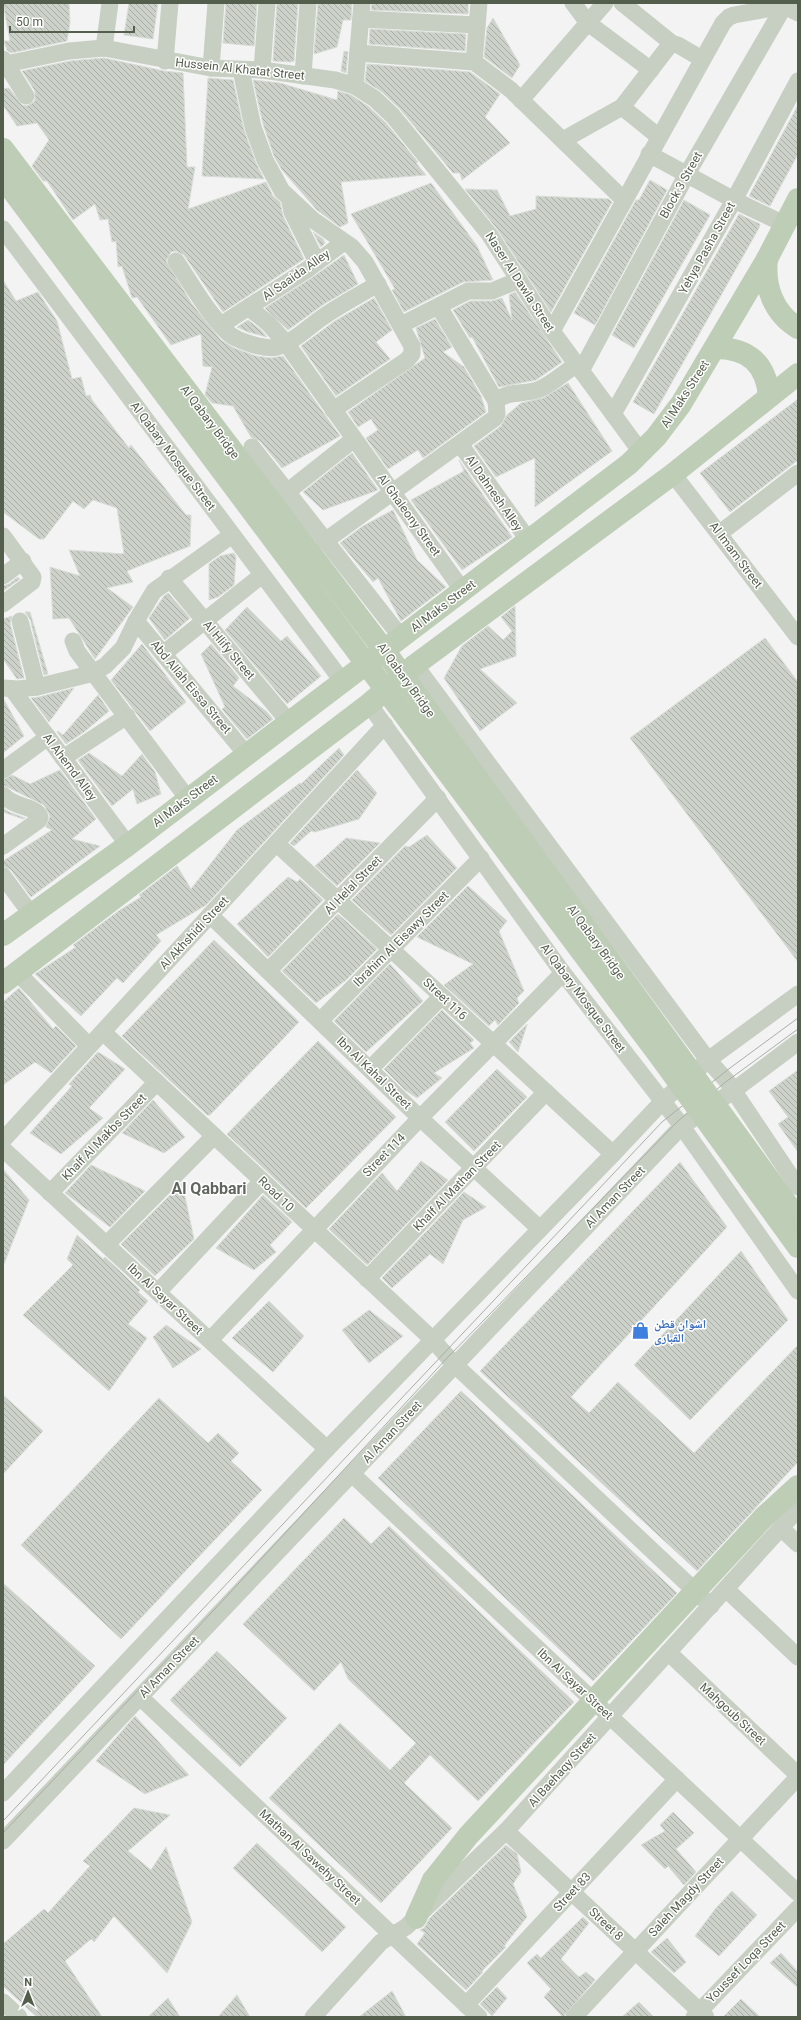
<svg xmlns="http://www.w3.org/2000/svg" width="801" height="2020" font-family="Roboto,'Noto Naskh Arabic',sans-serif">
<defs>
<pattern id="building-back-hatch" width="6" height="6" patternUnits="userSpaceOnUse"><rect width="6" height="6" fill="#ccd1ca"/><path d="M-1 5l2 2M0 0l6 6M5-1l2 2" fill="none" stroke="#a8ada6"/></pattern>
</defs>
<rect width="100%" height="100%" fill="#f3f3f4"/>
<!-- building -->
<g fill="url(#building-back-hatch)" stroke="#d8ddd7">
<polygon points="3,3 69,3 70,23 67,41 11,53 7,50 4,41 10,41"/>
<polygon points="129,3 158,3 153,39 124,35"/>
<polygon points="226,3 257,3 254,46 223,43"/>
<polygon points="277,3 298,3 294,61 291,62 273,61"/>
<polygon points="318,3 352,3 351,20 343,20 337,47 314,54"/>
<polygon points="372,3 468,3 468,14 371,10"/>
<polygon points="493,18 520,65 512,78 484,57 487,28"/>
<polygon points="370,29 466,34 465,51 369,44"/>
<polygon points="344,51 348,52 346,73 341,71"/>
<polygon points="104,58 164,71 183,73 187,167 195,167 188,209 266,182 273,196 280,202 283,216 304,259 223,312 184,255 176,251 171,252 166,261 192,304 221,340 234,348 256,356 271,358 283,356 340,436 282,468 260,441 251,437 233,406 212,403 205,395 212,367 203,366 201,334 171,345 137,297 132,298 122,266 118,267 116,241 112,242 108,219 100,220 95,204 73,220 47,181 43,181 32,166 49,140 37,123 17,126 3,105 3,89 9,88 22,105 27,106 35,101 35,91 22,71 70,61"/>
<polygon points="367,64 470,72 500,94 485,117 510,143 462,180 460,173 453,173 400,109 382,92 365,81"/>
<polygon points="208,78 233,80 244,130 256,163 264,179 202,176"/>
<polygon points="253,80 280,83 337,100 338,91 351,95 369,107 386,123 418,162 416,163 426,175 341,182 348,223 340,227 317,210 282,170 274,156 263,124"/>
<polygon points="798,105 798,154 770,206 749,196"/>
<polygon points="650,180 667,190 595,325 574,313 636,200 639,200"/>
<polygon points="431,183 477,246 493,280 463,282 404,312 392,290 395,289 351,214"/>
<polygon points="465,189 497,190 510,216 536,209 536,196 609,199 612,202 551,312 497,229"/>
<polygon points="684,200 710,215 634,348 612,335"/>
<polygon points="739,214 760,224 759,228 654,414 633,402"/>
<polygon points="313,232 323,239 325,243 321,247"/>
<polygon points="344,255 358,284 324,304 288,330 265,308 313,277"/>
<polygon points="3,280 16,301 38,292 57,321 72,379 81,377 86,396 90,395 92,400 129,448 131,445 186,515 191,515 190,546 127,571 133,582 107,588 133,607 95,659 69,618 53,619 50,567 80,576 69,550 124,554 117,508 93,500 84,509 73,501 44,539 39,539 3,512"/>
<polygon points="515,292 562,362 536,380 499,387 472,337 470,338 453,310 470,301 492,301 502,298 512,320 509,295"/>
<polygon points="374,298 392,330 376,342 390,359 336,396 301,346 335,321"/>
<polygon points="435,319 452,347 443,352 464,367 481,396 486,412 423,458 418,450 388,469 366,438 378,430 371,419 358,427 348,412 425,358 416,328"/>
<polygon points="248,320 261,330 267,337 248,332 237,327"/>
<polygon points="568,383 612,451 535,507 535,458 496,477 474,446 501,426 507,415 521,403 543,398"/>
<polygon points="798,399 798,460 730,512 700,473"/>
<polygon points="352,453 378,490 323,510 303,492"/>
<polygon points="459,460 512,537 462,570 411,500 464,471"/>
<polygon points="393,510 417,560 446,587 401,621 378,578 373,582 340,543 363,526"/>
<polygon points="234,553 236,557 234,585 218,597 209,600 209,564 220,556"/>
<polygon points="18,577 20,579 3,591 3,586 9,584"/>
<polygon points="168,593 190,618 165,640 149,618 164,596"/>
<polygon points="515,606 516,656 480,669 517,703 480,731 444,678 462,646 488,626 503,640 512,631 501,617"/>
<polygon points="247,607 281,641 287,636 321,676 287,704 225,630"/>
<polygon points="25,612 30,612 48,674 44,675 30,619"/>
<polygon points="12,616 10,623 24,678 17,679 3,659 3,619"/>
<polygon points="765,638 798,682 798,962 630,738"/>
<polygon points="142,644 186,702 150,731 111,680"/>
<polygon points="211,644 239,678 233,686 266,711 273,719 247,739 222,709 225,707 201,654"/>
<polygon points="74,688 49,722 31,698 39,697"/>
<polygon points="98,695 109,711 84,732 66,744 57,732 58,731 63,735"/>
<polygon points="3,698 24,736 3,753"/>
<polygon points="339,748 344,755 206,905 156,935 161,941 123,983 117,978 81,1016 35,974 76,947 73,945 120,910 141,897 139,895 177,866 191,889 237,830 300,783 301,784"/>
<polygon points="89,753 122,776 142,754 155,772 161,794 137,804 133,789 112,806 78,760"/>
<polygon points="60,770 96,819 72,839 100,846 31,897 11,870 3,866 3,861 52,830 46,827 50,816 44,805 3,785 3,780 12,775 30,784"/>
<polygon points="357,770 377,793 359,819 315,832 311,831 294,846 290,843"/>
<polygon points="3,808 9,812 25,818 23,819 3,812"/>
<polygon points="427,835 457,868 391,935 352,900 405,846 409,847"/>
<polygon points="346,838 380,843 337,886 315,866"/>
<polygon points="288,877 297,882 300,879 323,900 268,957 237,924"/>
<polygon points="468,886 507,921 499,931 524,991 517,998 519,1003 498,1025 495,1020 489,1026 444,985 473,964 417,937"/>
<polygon points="338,914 377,949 346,980 316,1003 282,971"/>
<polygon points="214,940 299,1022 210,1115 207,1115 122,1036"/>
<polygon points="390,964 423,1001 366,1052 334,1021"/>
<polygon points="19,988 53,1029 56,1026 76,1046 51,1073 35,1062 3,1085 3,1002"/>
<polygon points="442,1010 474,1040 470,1043 474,1048 434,1073 442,1078 417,1098 405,1090 384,1069"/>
<polygon points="527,1024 527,1025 518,1052 509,1042"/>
<polygon points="318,1041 396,1117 306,1208 227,1134"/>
<polygon points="98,1052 125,1069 89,1108 103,1118 61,1154 30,1133 72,1086 69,1084"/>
<polygon points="497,1069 527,1097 474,1151 445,1122"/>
<polygon points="798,1070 798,1152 778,1124 788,1117 769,1091"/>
<polygon points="153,1100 185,1137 164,1153 122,1133"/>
<polygon points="421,1161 448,1180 367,1265 329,1229 382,1173 397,1191"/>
<polygon points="680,1162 727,1227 571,1397 589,1413 618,1382 694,1453 798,1345 798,1462 697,1571 480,1371"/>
<polygon points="91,1165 145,1191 110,1227 65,1193"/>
<polygon points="3,1169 29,1200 4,1264 3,1264"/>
<polygon points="182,1183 194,1239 155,1276 121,1244"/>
<polygon points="464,1192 486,1207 463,1220 443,1264 430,1254 392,1288 382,1278"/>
<polygon points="263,1195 292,1222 270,1245 276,1252 254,1270 216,1248"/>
<polygon points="77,1235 103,1259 105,1257 140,1290 138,1292 148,1301 128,1324 147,1338 109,1391 23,1315 73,1265 67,1259"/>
<polygon points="741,1251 788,1320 690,1420 634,1365"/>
<polygon points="269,1301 304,1336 273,1372 232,1338"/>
<polygon points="369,1310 403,1336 369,1363 342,1330"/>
<polygon points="166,1325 201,1349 173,1368 153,1337"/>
<polygon points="461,1391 677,1593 593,1681 378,1478"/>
<polygon points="3,1395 43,1431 3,1474"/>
<polygon points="159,1398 208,1443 218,1433 239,1453 231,1461 262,1490 121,1639 21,1545"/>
<polygon points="344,1518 371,1544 389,1526 574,1702 478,1801 430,1755 404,1783 452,1828 381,1903 269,1798 340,1723 390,1770 416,1743 348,1679 341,1662 314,1691 243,1624"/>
<polygon points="3,1583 95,1666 3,1765"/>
<polygon points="217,1651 287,1718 240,1767 170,1700"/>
<polygon points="135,1716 189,1775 145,1794 96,1761"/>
<polygon points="134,1808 170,1815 128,1851 151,1870 166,1847 192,1922 167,1973 114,1916 94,1942 91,1939 65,1961 102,2017 37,2017 3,1986 3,1944 44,1909 48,1913 90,1866 83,1861"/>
<polygon points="673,1812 694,1833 676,1849 696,1872 684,1885 668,1866 665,1869 641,1845 665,1831 660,1825"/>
<polygon points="257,1843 346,1927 322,1952 233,1868"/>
<polygon points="506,1845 517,1854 521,1872 513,1884 527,1917 504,1946 506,1947 482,1971 483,1972 466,1990 417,1944 425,1933 420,1930 424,1928 430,1918"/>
<polygon points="732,1891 757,1915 719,1956 695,1936 716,1908"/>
<polygon points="583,1917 589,1923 561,1959 579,1977 586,1972 595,1980 563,2017 544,1997 551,1989 527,1963 537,1954 541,1958"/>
<polygon points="667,1938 686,1962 674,1973 651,1952"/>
<polygon points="781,1953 798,1972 798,1988 770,1963"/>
<polygon points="497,1987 507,1998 492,2016 480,2004"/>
<polygon points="392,1991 406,2017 359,2017"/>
<polygon points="237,1995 250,2017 218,2017"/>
<polygon points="168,1998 180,2017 148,2017"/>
<polygon points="741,1999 760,2017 723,2017"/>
<polygon points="639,2002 654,2017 622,2017"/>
</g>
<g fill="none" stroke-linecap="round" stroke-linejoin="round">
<!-- minor -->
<g stroke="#c7cfc2" stroke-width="17">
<polyline points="573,3 588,23 651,70"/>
<polyline points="622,3 673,44"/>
<polyline points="361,19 477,25"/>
<polyline points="104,48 110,3"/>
<polyline points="358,53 474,62 511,90 623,199"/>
<polyline points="3,59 26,96"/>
<polyline points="165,61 170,3"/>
<polyline points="474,62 479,3"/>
<polyline points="6,64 69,51 104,48 211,68 262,70 335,80 355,86 375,99 393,116 489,234 552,331 641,452"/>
<polyline points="211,68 216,3"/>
<polyline points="241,70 253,127 265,160 282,191 313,220 352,247 365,262 412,346 412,354 407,360 333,410"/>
<polyline points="262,70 267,3"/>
<polyline points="303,76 308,3"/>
<polyline points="355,86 362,3"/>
<polyline points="521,100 605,3"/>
<polyline points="622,107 659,137"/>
<polyline points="563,140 622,107 669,46 673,44 678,45 702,59"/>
<polyline points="649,154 734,200 784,224"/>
<polyline points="290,202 292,212 317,262"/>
<polyline points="3,229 343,682"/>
<path d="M176 261C192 285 207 312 228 333 237 341 265 350 277 347 294 342 308 327 323 317 340 305 359 295 378 284"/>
<polyline points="439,307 496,401"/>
<polyline points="249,308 268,323 286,343 463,591"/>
<polyline points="221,325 308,269 344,242"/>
<polyline points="401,325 468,291 492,291 519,280"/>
<polyline points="552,331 723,23 729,17 734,15 784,6 798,13"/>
<polyline points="581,371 687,174 786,3"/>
<polyline points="613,414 734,200 798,81"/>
<polyline points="460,444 529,541"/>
<polyline points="252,447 401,637"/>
<polyline points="673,474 798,637"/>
<polyline points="287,492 354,439"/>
<polyline points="720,533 798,473"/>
<polyline points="3,536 33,577 32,582 3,604"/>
<path d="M325 541 495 418 497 414 496 401C508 390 526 395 540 389 553 383 565 372 577 364"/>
<polyline points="3,576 23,561"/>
<polyline points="169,578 289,722"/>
<polyline points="20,621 37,687"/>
<polyline points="136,621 246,754"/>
<polyline points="73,641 77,651 188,799"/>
<polyline points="163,654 262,575"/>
<polyline points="415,665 708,1060 727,1081 798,1187"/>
<polyline points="3,688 18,689 37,687 90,674 105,666 123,648 136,621 154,591 232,535"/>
<polyline points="12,689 128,845"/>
<polyline points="369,704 563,973 678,1121 798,1291"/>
<polyline points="63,758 127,716"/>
<polyline points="3,770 48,737"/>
<path d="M3 795C14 808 37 806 40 817L39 820 3 846"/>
<polyline points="277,844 613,1154"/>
<polyline points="3,876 31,914"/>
<polyline points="210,915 420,1118 540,1229"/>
<polyline points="268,971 438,798"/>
<polyline points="17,972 89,1046"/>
<polyline points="320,1021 481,858"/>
<polyline points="103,1032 432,1339 454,1364 711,1606"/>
<polyline points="370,1069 442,996"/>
<polyline points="3,1140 385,725"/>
<polyline points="3,1149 327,1449"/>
<polyline points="50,1193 157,1082"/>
<polyline points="107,1244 214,1136"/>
<polyline points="367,1279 546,1092"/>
<polyline points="158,1292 262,1181"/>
<polyline points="210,1340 420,1118 563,973"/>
<polyline points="352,1474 798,1893"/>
<polyline points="781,1528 798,1544"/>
<polyline points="727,1590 798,1657"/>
<polyline points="668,1652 798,1775"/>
<polyline points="140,1697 479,2017"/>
<polyline points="3,1793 327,1449 613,1154 662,1102 708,1060 798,994"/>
<polyline points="506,1831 706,2017"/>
<polyline points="3,1841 681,1127 733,1091 798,1042"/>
<polyline points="3,2002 19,2017"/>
<polyline points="466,2005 677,1779"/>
<polyline points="313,2017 381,1942 406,1927 506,1831 798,1509"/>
<polyline points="574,2017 798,1777"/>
<polyline points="694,2017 798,1908"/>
</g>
<!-- major -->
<g stroke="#becdb6" stroke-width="22">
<path d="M767 259C764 286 773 313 798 328"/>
<path d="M715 348C748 348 766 363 769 396"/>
<polyline points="3,935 128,845 629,464 656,437 681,404 767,259 798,199"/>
<polyline points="3,983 369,704 415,665 673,474 798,374"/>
<polyline points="416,1918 433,1880"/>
</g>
<!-- tram -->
<g stroke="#a9aea6" stroke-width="1">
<polyline points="3,1821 662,1122 730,1068 798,1018"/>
<polyline points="3,1833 214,1610 448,1357 678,1121 727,1081 798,1029"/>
</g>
<!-- major-bridge -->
<g stroke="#becdb6" stroke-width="22">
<polyline points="3,149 384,650 798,1219"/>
<polyline points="3,178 661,1058 798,1247"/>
<polyline points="433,1880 468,1836 764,1517 798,1486"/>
</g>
</g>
<!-- icons -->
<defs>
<symbol id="shop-bare" viewBox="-9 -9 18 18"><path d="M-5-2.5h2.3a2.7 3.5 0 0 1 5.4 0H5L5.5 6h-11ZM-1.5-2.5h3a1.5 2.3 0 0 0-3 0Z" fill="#3f7fe0" stroke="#fff" stroke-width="2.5" paint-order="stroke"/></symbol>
</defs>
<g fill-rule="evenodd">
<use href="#shop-bare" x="628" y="1318" width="25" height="25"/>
</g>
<g text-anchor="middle" stroke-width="3" stroke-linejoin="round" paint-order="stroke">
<!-- street labels -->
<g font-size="12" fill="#535e4c" stroke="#fff">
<text transform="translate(240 69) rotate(6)" y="4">Hussein Al Khatat Street</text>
<text transform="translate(681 185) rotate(-61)" y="4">Block 3 Street</text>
<text transform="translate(707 248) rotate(-61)" y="4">Yehya Pasha Street</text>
<text transform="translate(296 275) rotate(-35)" y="4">Al Saaida Alley</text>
<text transform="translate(520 282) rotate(57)" y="4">Naser Al Dawla Street</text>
<text transform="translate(685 394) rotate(-57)" y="4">Al Maks Street</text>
<text transform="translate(210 422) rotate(53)" y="4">Al Qabary Bridge</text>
<text transform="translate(173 456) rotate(53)" y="4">Al Qabary Mosque Street</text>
<text transform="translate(494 493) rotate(55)" y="4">Al Dahnesh Alley</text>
<text transform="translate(409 515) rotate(54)" y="4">Al Ghaleony Street</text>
<text transform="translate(736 555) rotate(53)" y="4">Al Imam Street</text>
<text transform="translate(443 606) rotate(-37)" y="4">Al Maks Street</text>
<text transform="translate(229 650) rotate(50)" y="4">Al Hlify Street</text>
<text transform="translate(406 680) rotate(54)" y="4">Al Qabary Bridge</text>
<text transform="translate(191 687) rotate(50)" y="4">Abd Allah Eissa Street</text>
<text transform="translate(70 767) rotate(53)" y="4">Al Ahemd Alley</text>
<text transform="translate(185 801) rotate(-37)" y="4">Al Maks Street</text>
<text transform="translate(353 885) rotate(-46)" y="4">Al Helal Street</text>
<text transform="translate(194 933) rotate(-47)" y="4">Al Akhshidi Street</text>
<text transform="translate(401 939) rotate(-45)" y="4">Ibrahim Al Eisawy Street</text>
<text transform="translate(596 942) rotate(54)" y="4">Al Qabary Bridge</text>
<text transform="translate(583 998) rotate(53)" y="4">Al Qabary Mosque Street</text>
<text transform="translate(445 999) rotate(43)" y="4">Street 116</text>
<text transform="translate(374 1073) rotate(44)" y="4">Ibn Al Kahal Street</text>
<text transform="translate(104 1137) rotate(-46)" y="4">Khalf Al Makbs Street</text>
<text transform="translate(384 1155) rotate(-46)" y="4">Street 114</text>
<text transform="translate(457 1186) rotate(-46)" y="4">Khalf Al Mathan Street</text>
<text transform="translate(276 1194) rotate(44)" y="4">Road 10</text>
<text transform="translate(615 1197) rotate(-46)" y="4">Al Aman Street</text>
<text transform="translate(165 1299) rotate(43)" y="4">Ibn Al Sayar Street</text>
<text transform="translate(392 1432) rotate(-47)" y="4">Al Aman Street</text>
<text transform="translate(169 1667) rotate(-46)" y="4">Al Aman Street</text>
<text transform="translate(575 1684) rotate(43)" y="4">Ibn Al Sayar Street</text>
<text transform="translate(733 1714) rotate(43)" y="4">Mahgoub Street</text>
<text transform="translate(562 1770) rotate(-48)" y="4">Al Baehaqy Street</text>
<text transform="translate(310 1857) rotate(43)" y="4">Mathan Al Sawehy Street</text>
<text transform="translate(572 1892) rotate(-47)" y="4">Street 83</text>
<text transform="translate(686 1897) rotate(-47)" y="4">Saleh Magdy Street</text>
<text transform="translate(606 1924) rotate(43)" y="4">Street 8</text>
<text transform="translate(746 1962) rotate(-46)" y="4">Youssef Loqa Street</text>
</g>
<!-- shop labels -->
<g font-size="12" font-weight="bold" fill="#366cbe" stroke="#fff" text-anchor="start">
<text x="654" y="1328">اشوان قطن<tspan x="654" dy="14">القبارى</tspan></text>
</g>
<!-- district labels -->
<g font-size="16" font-weight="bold" fill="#61665f" stroke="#fff">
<text x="209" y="1194">Al Qabbari</text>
</g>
</g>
<!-- border -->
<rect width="801" height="2020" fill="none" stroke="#535e4c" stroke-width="8"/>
<!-- north arrow -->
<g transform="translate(28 1992)" stroke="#ffffff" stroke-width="3" paint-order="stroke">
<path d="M0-3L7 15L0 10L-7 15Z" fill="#535e4c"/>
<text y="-6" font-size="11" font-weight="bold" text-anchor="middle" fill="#535e4c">N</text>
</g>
<!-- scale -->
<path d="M10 26v6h124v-6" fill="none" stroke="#535e4c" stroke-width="2"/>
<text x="16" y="26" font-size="12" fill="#535e4c" stroke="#ffffff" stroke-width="3" paint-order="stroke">50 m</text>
</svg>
